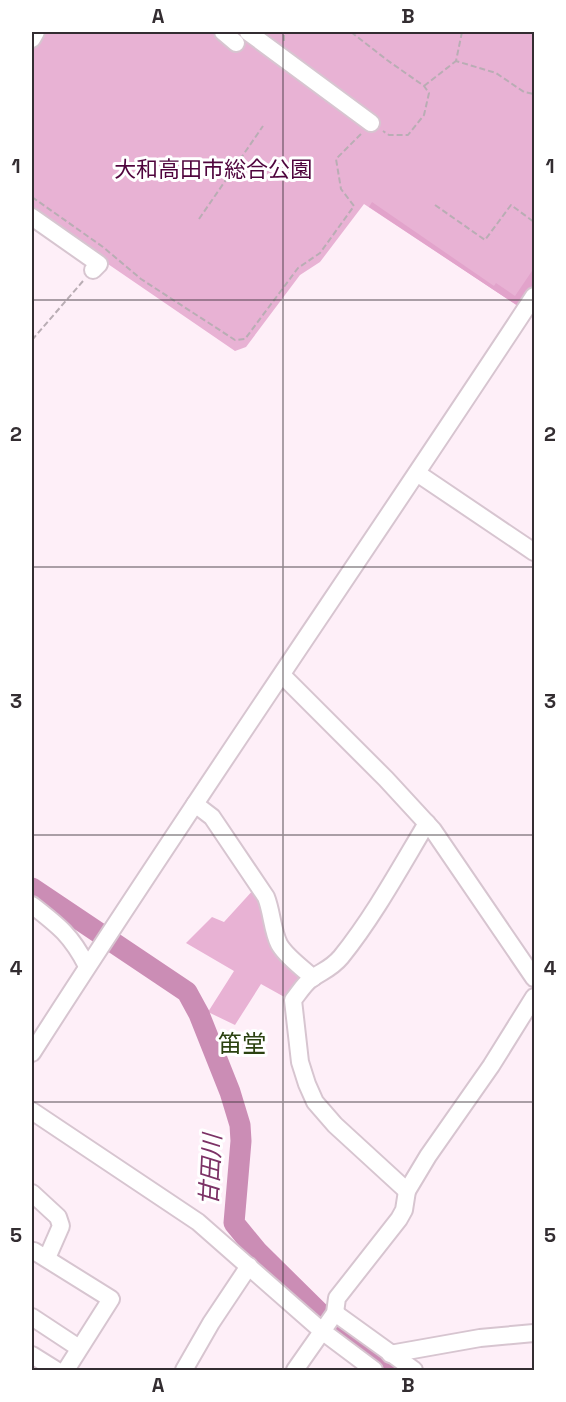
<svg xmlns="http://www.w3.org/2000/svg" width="566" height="1402" font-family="'Space Grotesk','Noto Sans JP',sans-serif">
<rect width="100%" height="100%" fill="#feeff8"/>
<!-- green -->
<g fill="#e8b2d4">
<polygon points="41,32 534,32 534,287 521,308 364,204 320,262 300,275 246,347 235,351 32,212 32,48"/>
<polygon points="255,888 305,977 288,999 261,984 235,1025 208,1012 234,971 186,943 212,917 224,922"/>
</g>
<!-- forest -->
<polygon fill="#e2a3cb" points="372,202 494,286 496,283 515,296 534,268 534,287 521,308 369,207"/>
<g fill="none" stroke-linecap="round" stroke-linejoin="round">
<!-- river -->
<polyline stroke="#cb8db5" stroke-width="21" points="32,888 187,992 199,1014 230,1092 240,1125 241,1141 234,1223 257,1251 334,1327 394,1370"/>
<defs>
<g id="minor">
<polyline points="223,32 236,43"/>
<polyline points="248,32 371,123"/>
<polyline points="32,39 36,32"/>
<polyline points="32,217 99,264 93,270"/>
<polyline points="417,473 534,552"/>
<polyline points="283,676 386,779 433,830 534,978"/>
<path d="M195 804 212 817 266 897C272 912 272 930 279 944 286 957 303 968 313 978"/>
<path d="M32 905C59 926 71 935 87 966"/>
<path d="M32 1053C195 798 368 549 534 296"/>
<polyline points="32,1111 198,1222 322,1331 374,1370"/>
<path d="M407 1191 335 1125 315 1102 307 1084 300 1062 293 1000C298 994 304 984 311 979 322 971 331 969 341 957 374 916 400 868 427 823"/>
<polyline points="32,1193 58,1217 61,1226 47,1258"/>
<polyline points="34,1251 111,1299 66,1370"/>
<polyline points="335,1313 414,1370"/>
<polyline points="32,1317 79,1348"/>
<polyline points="390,1354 480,1338 534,1333"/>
<polyline points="32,1355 56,1370"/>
<polyline points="184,1370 211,1323 249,1266"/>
<polyline points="295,1370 335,1313 337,1298 399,1219 404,1210 407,1191 428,1156 491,1066 534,997"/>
</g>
</defs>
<!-- minor casing -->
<use href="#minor" stroke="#d7c5d0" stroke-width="20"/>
<!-- path -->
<g stroke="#b9adb4" stroke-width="2" stroke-dasharray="6 3" stroke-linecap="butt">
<polyline points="324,32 329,33 332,32"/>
<polyline points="351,32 387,60 424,86 429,93 424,115 408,135 389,135 383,131"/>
<polyline points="462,32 456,61 496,73 524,92 534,94"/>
<polyline points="284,41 284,32"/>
<polyline points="424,86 456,61"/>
<polyline points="32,197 103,247 141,279 235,340 245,339 298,268 320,253 354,206 341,189 336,159 361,134"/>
<polyline points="435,205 485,240 511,205 534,222"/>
<polyline points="199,219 263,126"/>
<polyline points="32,340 83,281"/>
</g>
<!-- minor -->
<use href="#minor" stroke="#fff" stroke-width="16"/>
</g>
<!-- grid -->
<path fill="none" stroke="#332d31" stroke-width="1.5" stroke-opacity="0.55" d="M283 32V1370M32 300H534M32 567H534M32 835H534M32 1102H534"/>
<g text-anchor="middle" stroke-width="6" stroke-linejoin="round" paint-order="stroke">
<!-- park labels -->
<g font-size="22" fill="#4f043d" stroke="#fff">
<text x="213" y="177">大和高田市総合公園</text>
</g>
<!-- neighbourhood labels -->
<g font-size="24" fill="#2b4210" stroke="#fff">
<text x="242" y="1052">笛堂</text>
</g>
<!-- water labels -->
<g font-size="24" font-style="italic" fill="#7c3266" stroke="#fff">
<text transform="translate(211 1170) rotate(-87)" y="8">甘田川</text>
</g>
</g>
<!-- border -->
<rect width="566" height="1402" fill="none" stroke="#ffffff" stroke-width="66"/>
<rect x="33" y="33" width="500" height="1336" fill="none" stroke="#332d31" stroke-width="2"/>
<g font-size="20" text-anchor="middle" font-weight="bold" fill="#332d31">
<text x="158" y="23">A</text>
<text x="408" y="23">B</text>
<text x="16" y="173">1</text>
<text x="550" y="173">1</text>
<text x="16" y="441">2</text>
<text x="550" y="441">2</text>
<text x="16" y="708">3</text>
<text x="550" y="708">3</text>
<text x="16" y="975">4</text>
<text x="550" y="975">4</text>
<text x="16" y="1242">5</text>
<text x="550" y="1242">5</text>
<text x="158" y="1392">A</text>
<text x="408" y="1392">B</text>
</g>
</svg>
